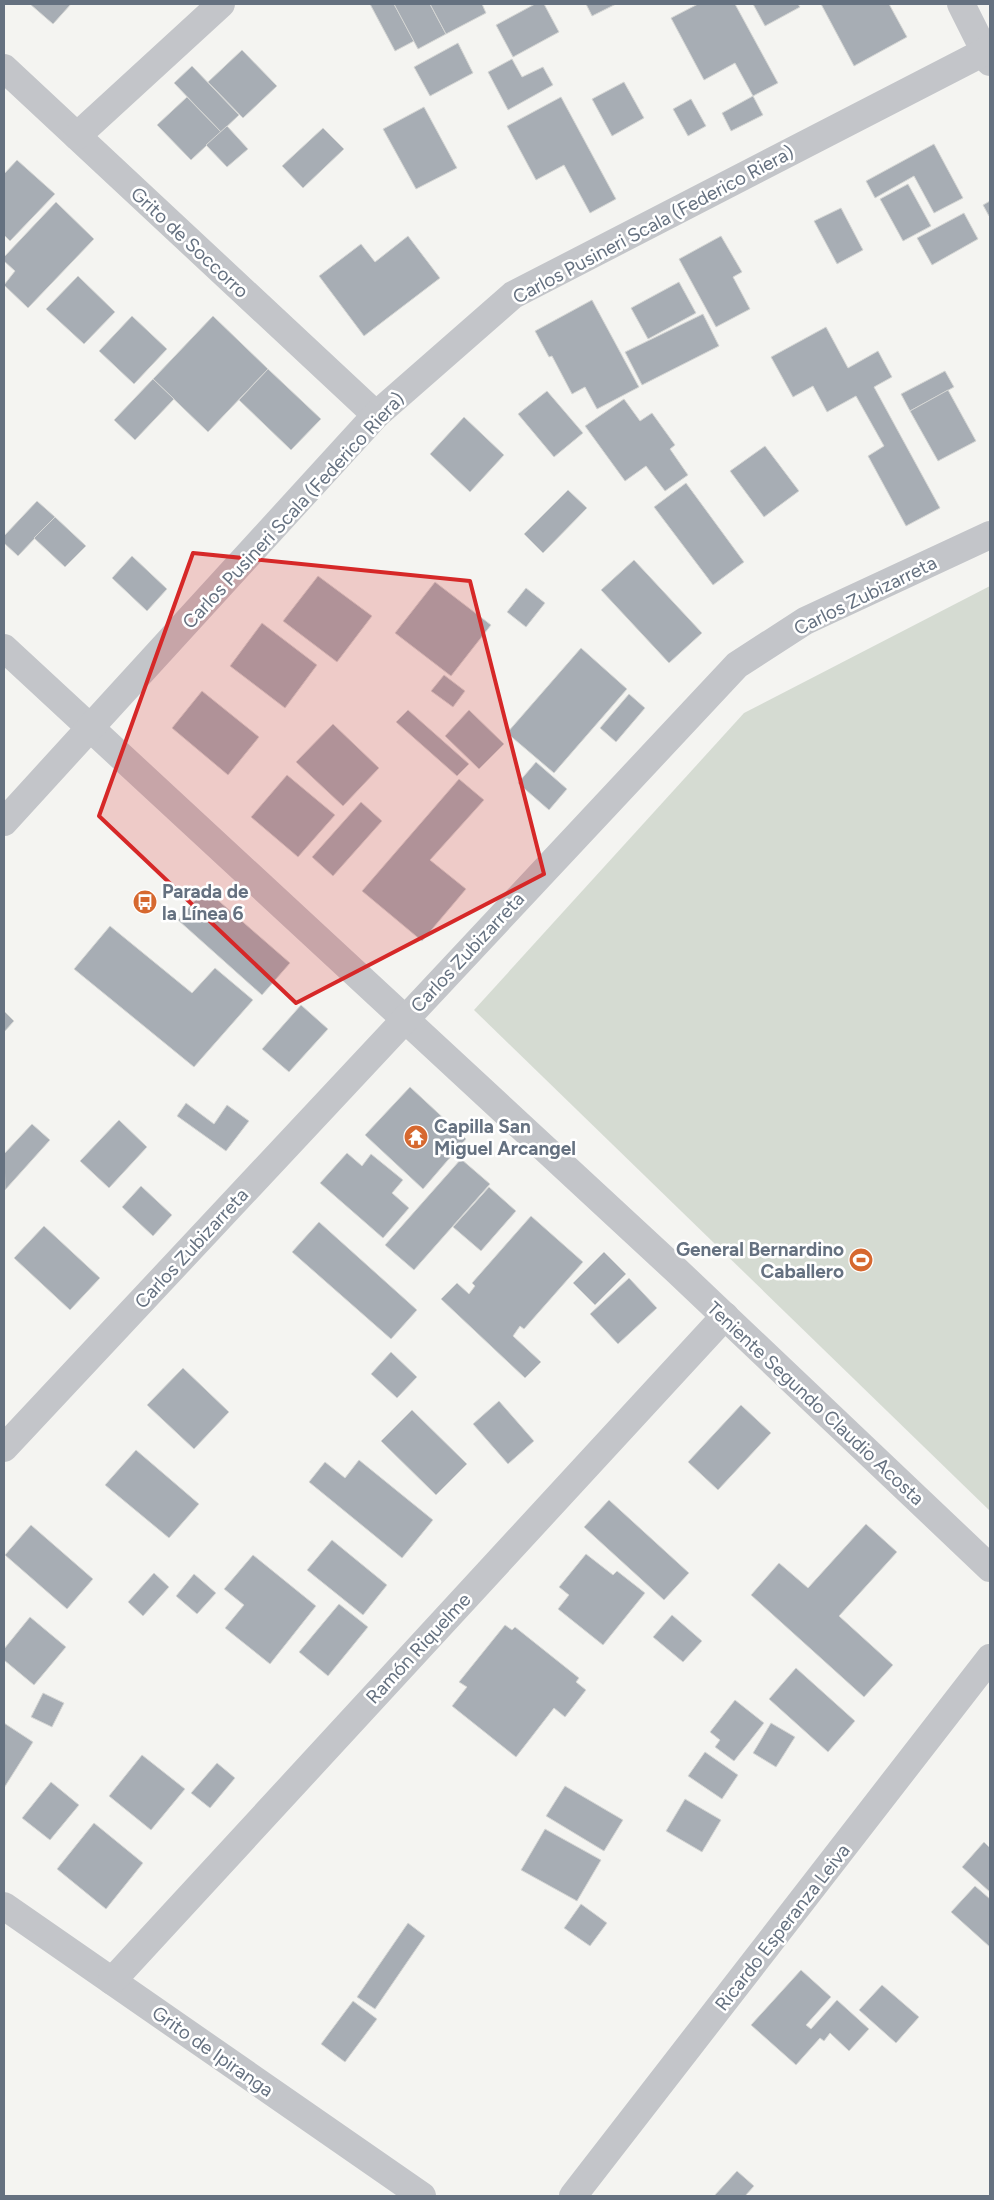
<svg xmlns="http://www.w3.org/2000/svg" width="994" height="2200" font-family="Figtree,sans-serif">
<rect width="100%" height="100%" fill="#f4f4f1"/>
<!-- green -->
<polygon fill="#d5dbd2" points="990,586 990,1511 474,1010 744,713"/>
<!-- building -->
<g fill="#a7adb4" stroke="#d5d6d4">
<polygon points="30,4 71,4 53,24"/>
<polygon points="370,4 394,4 414,41 395,51"/>
<polygon points="394,4 430,4 446,34 418,49"/>
<polygon points="430,4 482,4 486,13 446,34"/>
<polygon points="535,4 544,4 559,32 513,57 496,25"/>
<polygon points="586,4 616,4 592,16"/>
<polygon points="698,4 735,4 778,83 753,96 735,63 704,80 671,18"/>
<polygon points="753,4 798,4 800,7 765,26"/>
<polygon points="821,4 889,4 907,37 854,66"/>
<polygon points="458,43 473,73 430,96 414,67"/>
<polygon points="242,50 277,86 243,118 208,82"/>
<polygon points="512,59 522,77 543,67 553,85 508,110 488,72"/>
<polygon points="192,66 239,115 221,132 174,83"/>
<polygon points="624,82 644,118 612,136 592,99"/>
<polygon points="753,96 763,115 731,131 722,113"/>
<polygon points="187,97 221,132 191,160 157,125"/>
<polygon points="561,97 616,199 590,213 564,165 536,180 507,126"/>
<polygon points="691,99 706,126 688,136 673,109"/>
<polygon points="424,107 457,168 416,189 383,129"/>
<polygon points="227,126 248,149 227,167 206,145"/>
<polygon points="323,128 344,149 303,188 282,166"/>
<polygon points="934,144 963,198 934,213 914,176 875,198 866,181"/>
<polygon points="17,160 55,194 10,241 4,235 4,174"/>
<polygon points="908,184 931,226 903,241 880,199"/>
<polygon points="990,201 990,216 989,216 983,205"/>
<polygon points="56,202 94,239 28,308 4,285 15,271 4,261 4,257"/>
<polygon points="841,208 863,250 837,264 814,221"/>
<polygon points="964,213 978,239 932,265 917,238"/>
<polygon points="408,236 440,278 364,336 319,276 361,244 375,262"/>
<polygon points="721,236 742,272 733,277 750,309 716,327 679,259"/>
<polygon points="78,276 115,312 84,344 46,309"/>
<polygon points="679,282 696,313 648,339 631,308"/>
<polygon points="592,300 639,387 597,409 585,387 572,394 552,356 549,357 535,331"/>
<polygon points="703,314 719,346 642,385 625,352"/>
<polygon points="132,316 167,349 134,384 99,351"/>
<polygon points="213,316 268,369 208,432 153,379"/>
<polygon points="826,327 848,368 878,351 892,377 874,387 940,508 906,526 868,456 884,446 856,396 827,412 813,386 793,397 771,357"/>
<polygon points="268,369 321,419 291,450 239,400"/>
<polygon points="945,371 954,387 910,411 901,394"/>
<polygon points="153,379 174,399 135,440 114,420"/>
<polygon points="948,390 976,441 938,461 910,411"/>
<polygon points="547,391 583,433 554,457 518,414"/>
<polygon points="624,399 640,421 652,413 675,445 670,449 688,475 665,491 646,466 625,481 585,426"/>
<polygon points="464,417 504,455 470,492 430,454"/>
<polygon points="765,446 799,491 764,517 730,471"/>
<polygon points="686,483 744,562 713,585 654,507"/>
<polygon points="568,490 587,508 543,553 524,534"/>
<polygon points="37,501 55,517 18,556 4,543 4,536"/>
<polygon points="55,517 86,546 65,567 34,538"/>
<polygon points="132,556 167,589 147,611 112,578"/>
<polygon points="634,560 702,633 669,663 601,590"/>
<polygon points="318,576 372,616 337,662 283,621"/>
<polygon points="435,582 491,625 451,676 395,633"/>
<polygon points="526,588 545,603 526,627 507,612"/>
<polygon points="262,623 317,665 285,708 230,666"/>
<polygon points="581,648 627,689 554,773 507,733"/>
<polygon points="444,675 465,691 453,707 431,691"/>
<polygon points="202,691 259,737 228,775 172,728"/>
<polygon points="629,694 645,708 616,742 600,728"/>
<polygon points="408,710 469,764 457,776 396,722"/>
<polygon points="469,710 504,744 479,769 445,736"/>
<polygon points="333,724 379,768 343,806 296,762"/>
<polygon points="536,762 567,789 549,810 518,783"/>
<polygon points="287,775 335,815 298,857 251,817"/>
<polygon points="459,779 484,800 430,860 466,889 422,941 362,891"/>
<polygon points="361,802 382,821 333,876 312,857"/>
<polygon points="205,889 290,963 262,995 178,920"/>
<polygon points="110,926 192,993 215,968 253,1000 194,1067 74,969"/>
<polygon points="301,1005 328,1029 289,1072 262,1049"/>
<polygon points="4,1011 14,1021 4,1032"/>
<polygon points="410,1087 466,1139 423,1189 365,1135"/>
<polygon points="186,1103 214,1124 227,1105 249,1121 226,1151 177,1116"/>
<polygon points="119,1120 147,1147 109,1188 80,1161"/>
<polygon points="32,1124 50,1140 5,1190 4,1154"/>
<polygon points="347,1153 362,1166 371,1154 403,1180 392,1193 409,1208 383,1238 320,1183"/>
<polygon points="461,1159 490,1184 414,1270 385,1245"/>
<polygon points="141,1186 172,1215 153,1236 122,1207"/>
<polygon points="489,1187 516,1211 481,1251 453,1227"/>
<polygon points="531,1216 583,1262 524,1329 520,1326 513,1336 541,1362 525,1378 441,1299 457,1283 469,1294 475,1286 472,1283"/>
<polygon points="319,1222 417,1310 391,1339 292,1252"/>
<polygon points="44,1226 100,1278 70,1310 14,1258"/>
<polygon points="604,1252 626,1274 595,1305 573,1283"/>
<polygon points="629,1278 657,1308 618,1344 590,1314"/>
<polygon points="391,1352 417,1377 397,1398 371,1374"/>
<polygon points="183,1368 229,1412 194,1449 147,1405"/>
<polygon points="499,1401 534,1441 508,1464 473,1424"/>
<polygon points="741,1405 771,1433 718,1490 688,1462"/>
<polygon points="412,1410 467,1464 436,1495 381,1441"/>
<polygon points="136,1450 199,1504 169,1538 105,1485"/>
<polygon points="359,1460 433,1520 402,1558 309,1482 325,1462 345,1478"/>
<polygon points="609,1500 689,1573 664,1600 584,1527"/>
<polygon points="866,1524 897,1552 839,1616 893,1665 864,1697 751,1595 779,1563 808,1588"/>
<polygon points="31,1525 93,1579 67,1609 5,1555"/>
<polygon points="332,1540 387,1585 363,1615 307,1570"/>
<polygon points="586,1554 613,1575 617,1571 645,1593 603,1645 558,1609 569,1595 559,1587"/>
<polygon points="253,1555 316,1606 270,1664 225,1628 244,1605 224,1589"/>
<polygon points="154,1573 169,1587 143,1616 128,1602"/>
<polygon points="194,1574 216,1593 197,1614 176,1596"/>
<polygon points="339,1604 368,1627 328,1676 299,1652"/>
<polygon points="672,1615 702,1641 683,1662 653,1637"/>
<polygon points="30,1617 66,1647 34,1685 4,1660 4,1649"/>
<polygon points="505,1625 512,1630 515,1627 579,1678 576,1682 586,1690 565,1717 554,1708 516,1757 452,1706 467,1687 459,1682"/>
<polygon points="796,1668 855,1721 828,1752 769,1699"/>
<polygon points="43,1693 64,1703 52,1727 31,1717"/>
<polygon points="735,1700 764,1723 734,1761 715,1747 720,1740 710,1732"/>
<polygon points="4,1723 33,1742 4,1788"/>
<polygon points="771,1723 795,1737 776,1767 753,1753"/>
<polygon points="705,1752 738,1775 722,1799 688,1776"/>
<polygon points="142,1755 185,1789 151,1830 109,1796"/>
<polygon points="217,1763 235,1778 210,1808 191,1793"/>
<polygon points="51,1782 79,1805 50,1840 22,1818"/>
<polygon points="565,1786 623,1820 604,1851 546,1816"/>
<polygon points="685,1799 721,1820 702,1852 666,1831"/>
<polygon points="94,1823 143,1863 106,1909 57,1869"/>
<polygon points="545,1829 601,1860 577,1901 521,1870"/>
<polygon points="984,1842 990,1848 990,1892 962,1867"/>
<polygon points="975,1886 990,1899 990,1947 951,1912"/>
<polygon points="581,1904 607,1923 590,1946 564,1928"/>
<polygon points="408,1923 425,1936 375,2009 357,1997"/>
<polygon points="801,1970 831,1997 806,2025 811,2029 837,2000 869,2029 849,2051 830,2033 824,2041 820,2038 796,2065 751,2025"/>
<polygon points="882,1985 919,2017 896,2043 859,2010"/>
<polygon points="353,2001 377,2019 345,2062 321,2044"/>
<polygon points="737,2171 754,2186 745,2196 714,2196"/>
</g>
<g fill="none" stroke-linecap="round" stroke-linejoin="round">
<!-- street -->
<g stroke="#c3c5c9" stroke-width="28">
<polyline points="961,4 990,62"/>
<polyline points="4,68 376,415"/>
<polyline points="77,136 221,4"/>
<polyline points="4,648 676,1270 990,1568"/>
<polyline points="4,822 376,415 513,295 990,49"/>
<polyline points="4,1448 737,665 805,621 990,535"/>
<polyline points="4,1906 422,2196"/>
<polyline points="112,1981 725,1316"/>
<polyline points="573,2196 990,1658"/>
</g>
</g>
<!-- marked area -->
<path fill="#d62828" fill-opacity="0.2" stroke="#d62828" stroke-width="4" stroke-linejoin="round" d="M193 553 470 581 544 874 296 1003 99 816Z"/>
<!-- icons -->
<defs>
<symbol id="bus-disc" viewBox="-11 -11 22 22"><circle r="9.5" fill="#d6682f" stroke="#fff"/><path d="M-5-6H5V4H4V6H2V4H-2V6H-4V4H-5ZM-3.5-4V0h7V-4ZM-3.5 1.2v1.5H-2V1.2ZM2 1.2v1.5H3.5V1.2Z" fill="#fff"/></symbol>
<symbol id="temple-disc" viewBox="-11 -11 22 22"><circle r="9.5" fill="#d6682f" stroke="#fff"/><path d="M0-6L5-2H3V0L6.5 2.5H4V6H1.5V3h-3V6H-4V2.5H-6.5L-3 0V-2H-5Z" fill="#fff"/></symbol>
<symbol id="stadium-disc" viewBox="-11 -11 22 22"><circle r="9.5" fill="#d6682f" stroke="#fff"/><path d="M0-5a6.5 5 0 1 0 0 10a6.5 5 0 1 0 0-10ZM-3.5-1.8h7v3.6h-7Z" fill="#fff"/></symbol>
</defs>
<g fill-rule="evenodd">
<use href="#bus-disc" x="131" y="888" width="28" height="28"/>
<use href="#temple-disc" x="402" y="1123" width="28" height="28"/>
<use href="#stadium-disc" x="847" y="1246" width="28" height="28"/>
</g>
<g text-anchor="middle" stroke-width="5" stroke-linejoin="round" paint-order="stroke">
<!-- street labels -->
<g font-size="19" fill="#657180" stroke="#fff">
<text transform="translate(653 224) rotate(-28)" y="7">Carlos Pusineri Scala (Federico Riera)</text>
<text transform="translate(190 242) rotate(43)" y="7">Grito de Soccorro</text>
<text transform="translate(293 510) rotate(-47)" y="7">Carlos Pusineri Scala (Federico Riera)</text>
<text transform="translate(865 595) rotate(-26)" y="7">Carlos Zubizarreta</text>
<text transform="translate(467 952) rotate(-47)" y="7">Carlos Zubizarreta</text>
<text transform="translate(191 1248) rotate(-47)" y="7">Carlos Zubizarreta</text>
<text transform="translate(816 1403) rotate(43)" y="7">Teniente Segundo Claudio Acosta</text>
<text transform="translate(418 1648) rotate(-47)" y="7">Ramón Riquelme</text>
<text transform="translate(782 1927) rotate(-52)" y="7">Ricardo Esperanza Leiva</text>
<text transform="translate(213 2051) rotate(35)" y="7">Grito de Ipiranga</text>
</g>
<!-- poi labels -->
<g font-size="19" font-weight="bold" fill="#657180" stroke="#fff" text-anchor="start">
<text x="162" y="898">Parada de<tspan x="162" dy="22">la Línea 6</tspan></text>
<text x="434" y="1133">Capilla San<tspan x="434" dy="22">Miguel Arcangel</tspan></text>
<text x="844" y="1256" text-anchor="end">General Bernardino<tspan x="844" dy="22">Caballero</tspan></text>
</g>
</g>
<!-- border -->
<rect width="994" height="2200" fill="none" stroke="#657180" stroke-width="10"/>
</svg>
